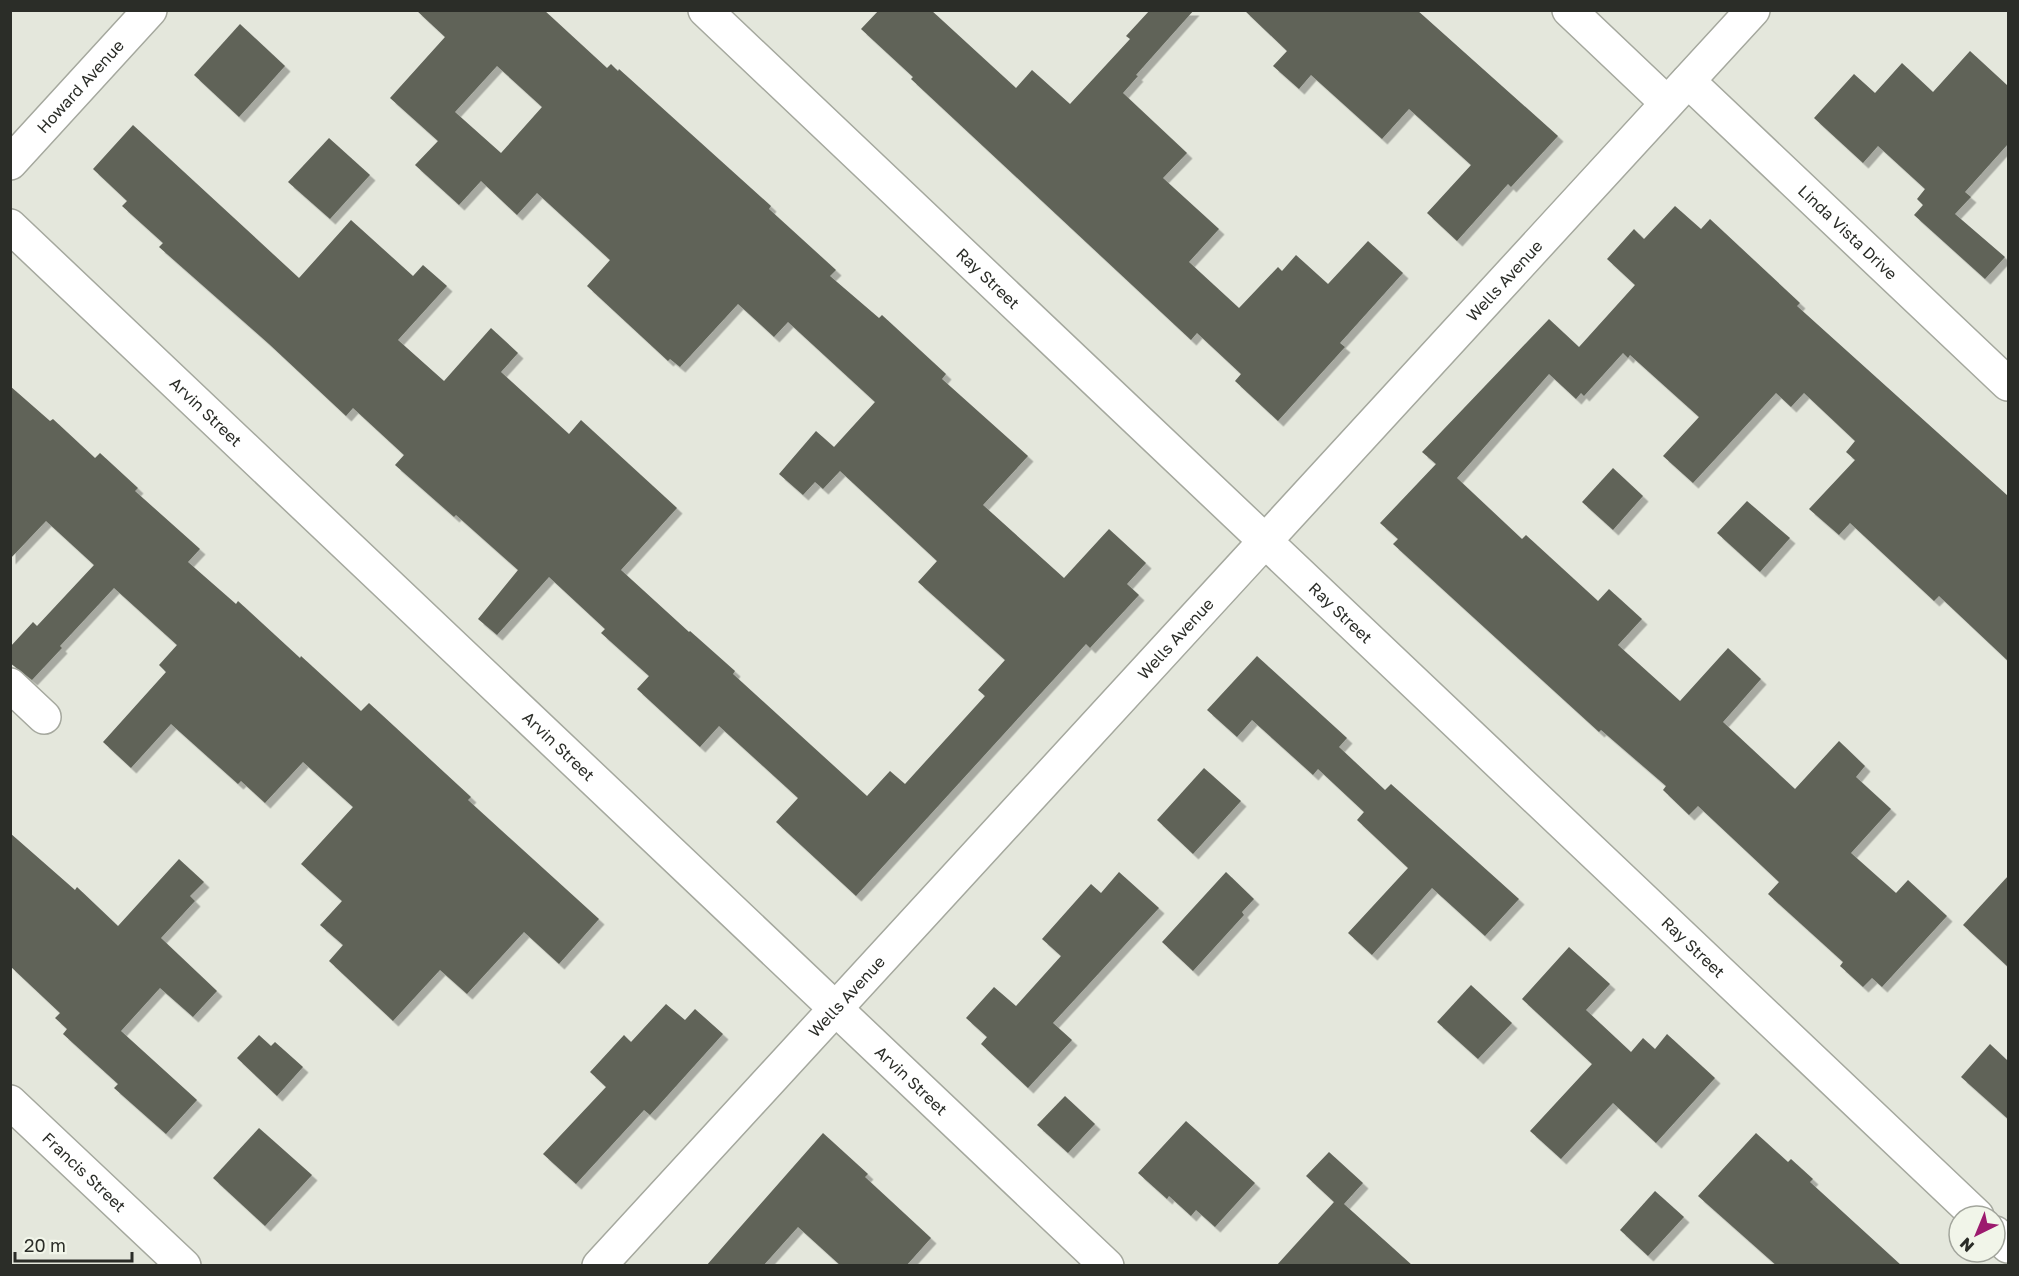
<svg xmlns="http://www.w3.org/2000/svg" width="2019" height="1276" font-family="'Golos Text',sans-serif">
<defs>
<filter id="shadow"><feDropShadow dx="5.5" dy="5.5" stdDeviation="0" flood-color="#0004"/></filter>
</defs>
<rect width="100%" height="100%" fill="#e4e7dc"/>
<!-- building -->
<g fill="#606359" fill-rule="evenodd" filter="url(#shadow)">
<path d="M416 10H544L607 68 611 64 618 71 619 69 771 206 769 209 836 270 830 276 879 318 882 315 946 374 942 379 1028 456 983 505 1064 578 1109 529 1146 563 1127 584 1139 595 1090 648 1086 644 856 896 776 822 798 798 719 726 700 747 637 689 649 676 601 633 605 629 549 577 497 635 478 619 518 570 456 515 454 517 395 465 404 455 353 408 346 416 269 344 159 247 163 243 122 206 127 201 93 169 133 125 299 278 351 220 413 276 423 265 447 286 398 340 444 381 491 328 518 353 501 372 569 434 581 420 677 508 621 570 689 632 690 631 735 671 733 674 867 796 890 771 905 784 985 696 978 690 1005 660 918 582 937 561 840 471 823 489 815 482 803 495 779 474 816 431 834 447 875 402 788 322 774 337 738 304 680 367 670 359 668 361 587 286 610 260 537 193 517 215 481 181 459 205 415 165 438 141 390 98 445 37ZM497 66 542 107 501 153 455 112Z"/>
<polygon points="879,10 931,10 1016,88 1032,70 1070,104 1130,39 1126,36 1150,10 1194,10 1136,75 1138,76 1123,93 1187,153 1163,178 1219,229 1189,262 1239,308 1278,267 1282,271 1296,255 1328,284 1368,241 1403,273 1340,343 1345,347 1278,421 1235,381 1241,374 1197,333 1191,340 911,79 913,77 861,29"/>
<polygon points="1244,10 1417,10 1558,136 1511,187 1508,184 1457,241 1427,213 1471,165 1409,109 1382,139 1311,75 1299,89 1273,66 1287,51"/>
<polygon points="240,24 285,66 239,117 194,75"/>
<polygon points="1970,51 2008,86 2008,144 1965,192 1971,197 1955,214 2005,257 1985,279 1914,215 1923,205 1917,199 1925,189 1878,146 1863,163 1814,118 1854,74 1875,93 1902,63 1933,92"/>
<polygon points="329,138 370,175 330,219 288,182"/>
<polygon points="1675,206 1701,229 1710,219 1800,303 1797,306 2008,496 2008,661 1939,596 1934,601 1850,523 1839,535 1809,509 1855,460 1846,452 1855,441 1804,393 1791,407 1776,393 1693,483 1663,456 1699,417 1630,355 1628,358 1623,353 1584,396 1581,393 1576,399 1549,374 1457,478 1522,539 1526,535 1598,601 1609,589 1642,619 1618,645 1680,701 1728,648 1761,679 1723,722 1795,789 1839,741 1865,766 1856,777 1891,809 1851,853 1896,893 1908,880 1947,916 1882,987 1872,978 1863,987 1840,966 1843,962 1768,894 1779,882 1698,806 1689,815 1663,790 1666,786 1601,730 1599,732 1393,544 1398,539 1380,523 1436,464 1422,452 1549,319 1579,347 1635,285 1607,259 1634,229 1644,239"/>
<polygon points="10,386 50,421 53,419 95,458 100,453 138,488 135,491 200,549 188,562 236,604 238,601 300,658 301,656 361,711 369,703 471,797 468,800 599,919 559,964 524,932 467,994 440,970 393,1021 329,961 343,945 320,925 342,901 301,864 353,807 303,762 265,803 241,781 238,784 171,724 131,768 103,742 166,672 159,665 177,645 114,588 60,646 62,648 32,680 10,663 10,647 33,622 37,626 94,565 46,521 10,559"/>
<polygon points="1613,468 1643,496 1613,530 1582,502"/>
<polygon points="1747,501 1790,538 1760,572 1717,533"/>
<polygon points="1257,656 1347,738 1339,747 1385,790 1391,784 1519,899 1485,936 1432,888 1372,955 1348,933 1408,868 1357,820 1364,812 1318,769 1313,775 1252,720 1237,737 1207,710"/>
<polygon points="1204,768 1241,801 1193,854 1157,820"/>
<polygon points="10,833 75,890 77,887 118,926 179,859 204,882 190,896 195,901 161,938 217,991 193,1017 160,988 121,1031 197,1100 166,1134 114,1088 118,1084 63,1034 67,1029 55,1018 60,1013 10,966"/>
<polygon points="1119,872 1159,908 1053,1023 1072,1040 1028,1088 981,1044 987,1037 966,1018 994,987 1016,1006 1061,956 1042,939 1091,884 1101,893"/>
<polygon points="1226,872 1254,899 1242,912 1244,915 1193,971 1162,942"/>
<polygon points="2008,876 2008,967 1963,925"/>
<polygon points="1569,947 1610,984 1586,1010 1631,1052 1643,1038 1655,1049 1667,1034 1715,1078 1656,1143 1613,1103 1561,1159 1530,1131 1592,1064 1522,999"/>
<polygon points="1471,985 1512,1023 1478,1059 1437,1022"/>
<polygon points="666,1004 685,1020 695,1009 723,1034 650,1115 644,1110 576,1184 543,1154 606,1087 590,1072 624,1035 631,1042"/>
<polygon points="259,1035 271,1046 275,1042 303,1067 277,1096 237,1058"/>
<polygon points="1990,1044 2008,1061 2008,1119 1961,1077"/>
<polygon points="1065,1096 1095,1124 1068,1153 1037,1125"/>
<polygon points="1186,1121 1255,1183 1215,1227 1196,1210 1191,1216 1169,1196 1167,1199 1138,1173"/>
<polygon points="259,1128 312,1175 265,1226 213,1178"/>
<polygon points="823,1133 868,1174 865,1177 931,1238 906,1266 841,1266 798,1227 763,1266 706,1266"/>
<polygon points="1756,1133 1788,1162 1791,1159 1813,1179 1810,1182 1902,1266 1777,1266 1698,1196"/>
<polygon points="1329,1152 1363,1183 1344,1204 1413,1266 1276,1266 1334,1202 1306,1176"/>
<polygon points="1655,1191 1684,1217 1648,1256 1620,1230"/>
</g>
<g fill="none" stroke-linecap="round" stroke-linejoin="round">
<defs>
<g id="minor">
<path id="s1" d="M705 10 1977 1216"/>
<polyline points="1569,10 1667,103"/>
<path id="s2" d="M1688 81 2008 384"/>
<path id="s3" d="M10 163 150 10"/>
<path id="s4" d="M10 226 1107 1266"/>
<polyline points="10,685 44,717"/>
<path id="s5" d="M10 1102 184 1266"/>
<polyline points="1995,1233 2008,1246"/>
<path id="s6" d="M599 1266 1753 10"/>
</g>
</defs>
<!-- minor casing -->
<use href="#minor" stroke="#a5a89e" stroke-width="36"/>
<!-- minor -->
<use href="#minor" stroke="#fff" stroke-width="33"/>
</g>
<g text-anchor="middle" stroke-width="6" stroke-linejoin="round" paint-order="stroke">
<!-- street labels -->
<g font-size="16" fill="#2b2d28" stroke="#f1f5e9">
<text dy="6" stroke="none"><textPath href="#s3" startOffset="104">Howard Avenue</textPath></text>
<text dy="6" stroke="none"><textPath href="#s2" startOffset="220">Linda Vista Drive</textPath></text>
<text dy="6" stroke="none"><textPath href="#s1" startOffset="390">Ray Street</textPath></text>
<text dy="6" stroke="none"><textPath href="#s6" startOffset="1338">Wells Avenue</textPath></text>
<text dy="6" stroke="none"><textPath href="#s4" startOffset="270">Arvin Street</textPath></text>
<text dy="6" stroke="none"><textPath href="#s1" startOffset="876">Ray Street</textPath></text>
<text dy="6" stroke="none"><textPath href="#s6" startOffset="852">Wells Avenue</textPath></text>
<text dy="6" stroke="none"><textPath href="#s4" startOffset="756">Arvin Street</textPath></text>
<text dy="6" stroke="none"><textPath href="#s1" startOffset="1362">Ray Street</textPath></text>
<text dy="6" stroke="none"><textPath href="#s6" startOffset="366">Wells Avenue</textPath></text>
<text dy="6" stroke="none"><textPath href="#s4" startOffset="1242">Arvin Street</textPath></text>
<text dy="6" stroke="none"><textPath href="#s5" startOffset="102">Francis Street</textPath></text>
</g>
</g>
<!-- border -->
<rect width="2019" height="1276" fill="none" stroke="#2b2d28" stroke-width="24"/>
<!-- north arrow -->
<g transform="translate(1977 1234) rotate(223)"><circle r="28" fill="#f1f5e9" stroke="#a2a59c" stroke-width="1.5"/>
<path d="M0-4.5L10 22L0 15L-10 22Z" fill="#9c1a6e"/>
<text y="-9" font-size="16" font-weight="bold" text-anchor="middle" fill="#2b2d28">N</text>
</g>
<!-- scale -->
<path d="M15 1252v9h117v-9" fill="none" stroke="#2b2d28" stroke-width="3"/>
<text x="24" y="1252" font-size="18" fill="#2b2d28" stroke="#f1f5e9" stroke-width="4.5" paint-order="stroke">20 m</text>
</svg>
